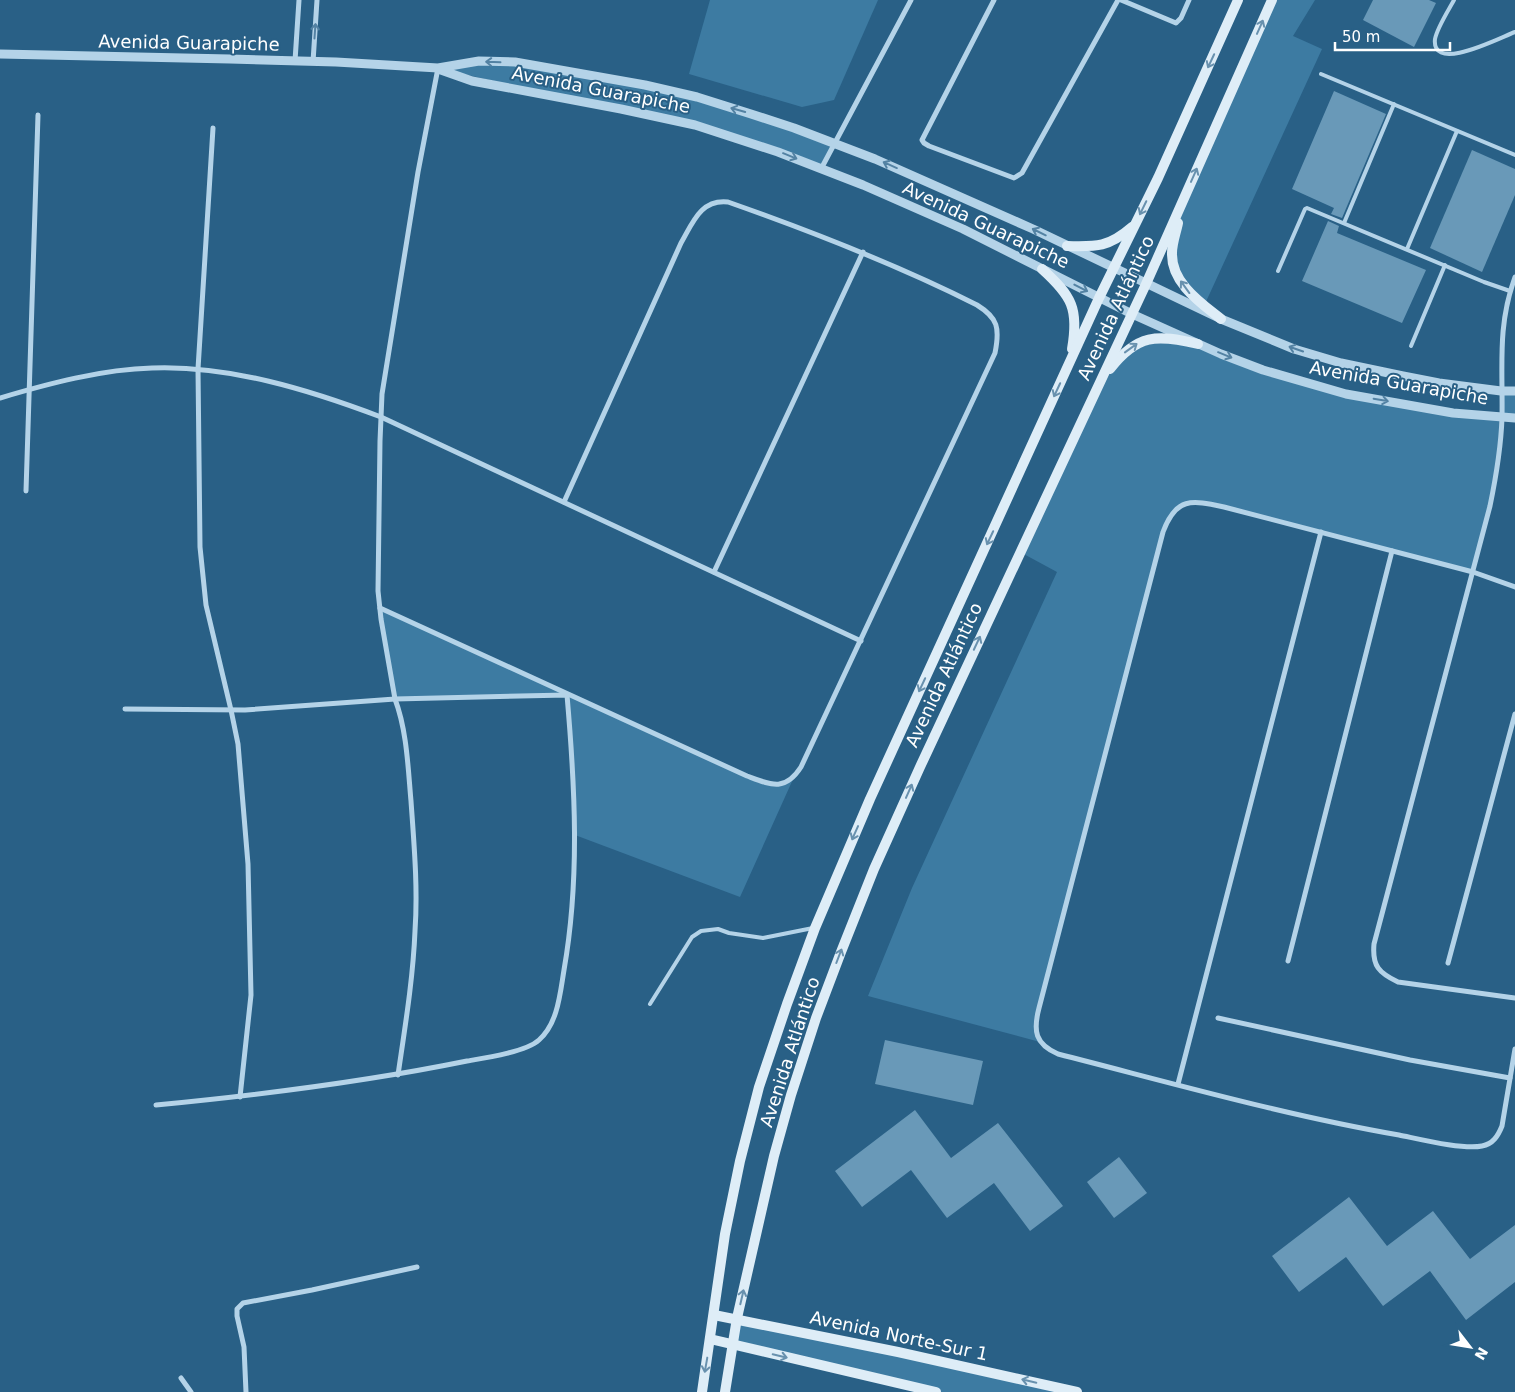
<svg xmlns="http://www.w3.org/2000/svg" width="1515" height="1392" font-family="'DejaVu Sans',sans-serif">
<rect width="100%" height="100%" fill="#296086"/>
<!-- green -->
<g fill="#3d7ba2">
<polygon points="710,0 878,0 834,100 802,107 689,74"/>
<polygon points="1272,0 1315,0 1293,36 1322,49 1204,306 1173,266 1175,237 1185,195"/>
<polygon points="479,61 645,85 834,143 821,169 731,136 438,68"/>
<polygon points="1168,338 1306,384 1501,418 1501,391 1515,391 1515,418 1502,418 1498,464 1473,572 1205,503 1182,504 1167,520 1036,1019 1040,1042 868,996 912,888 1057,572 1020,552 1099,384 1127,349"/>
<polygon points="380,608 747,776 777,784 794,777 740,897 575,835 567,695 395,699"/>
<polygon points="737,1318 1077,1392 936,1392 733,1345"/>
</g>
<!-- building -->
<g fill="#6999b8">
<polygon points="1373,0 1429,0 1436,3 1414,47 1363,20"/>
<polygon points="1334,91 1386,114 1342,218 1331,214 1334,208 1292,189"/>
<polygon points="1472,150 1515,169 1515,195 1482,272 1430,248"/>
<polygon points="1328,221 1339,226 1337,233 1426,270 1402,323 1302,281"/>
<polygon points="885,1040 983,1061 973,1105 875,1084"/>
<polygon points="915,1110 951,1158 998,1123 1063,1206 1030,1231 994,1183 947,1218 911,1170 862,1207 835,1171"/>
<polygon points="1119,1157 1147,1193 1114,1218 1087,1182"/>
<polygon points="1349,1197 1387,1246 1433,1211 1470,1259 1515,1225 1515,1282 1466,1320 1430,1271 1383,1306 1346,1257 1299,1292 1272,1256"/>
</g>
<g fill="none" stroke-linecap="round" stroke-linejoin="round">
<!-- service -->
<g stroke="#b4d3e8" stroke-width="4">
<path d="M1454 0C1448 11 1437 28 1435 39 1431 74 1501 37 1515 32"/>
<polyline points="1321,74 1515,155"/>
<polyline points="1344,223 1394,104"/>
<polyline points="1407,249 1457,131"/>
<polyline points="1278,271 1305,209 1307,208 1484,282 1510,291"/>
<polyline points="1411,346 1445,265"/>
<polyline points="650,1004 692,937 701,931 718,929 729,933 763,938 813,928"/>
</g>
<!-- minor -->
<g stroke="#b4d3e8" stroke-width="5">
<polyline points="994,0 922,140 924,143 929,146 1014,178 1022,173 1118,0"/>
<polyline points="1121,0 1176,23 1181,18 1189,0"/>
<polyline points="295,61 299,0"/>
<polyline points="313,62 317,0"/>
<polyline points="213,128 198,369 200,547 206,605 231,710 238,744 248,864 251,995 240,1097"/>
<polyline points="821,169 911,0"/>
<path d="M1515 277C1497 326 1503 367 1502 418 1501 447 1496 477 1490 506L1374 944C1372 966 1379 973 1398 982L1515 998"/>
<path d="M0 398C47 384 103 369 152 368 229 365 310 390 381 417L861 641"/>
<polyline points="26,491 38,115"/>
<polyline points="714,572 863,252"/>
<path d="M1515 587 1473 572 1224 507C1191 500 1176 497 1163 532L1039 1008C1033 1031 1035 1044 1058 1054 1172 1083 1284 1115 1399 1135 1419 1139 1463 1150 1482 1146 1493 1144 1498 1136 1502 1126L1515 1049"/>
<path d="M380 608 747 776C771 785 785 792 801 767L995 353C1000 328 998 318 977 305 896 264 813 232 728 202 701 199 693 222 681 243L564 502"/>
<path d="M125 709 245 710 395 699 567 695C575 787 580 879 564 970 560 994 558 1023 539 1040 526 1052 485 1058 467 1061 364 1082 260 1095 156 1105"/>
<polyline points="1288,961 1392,551"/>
<polyline points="1448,963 1515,714"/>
<polyline points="1218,1018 1410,1060 1510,1078"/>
<path d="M398 1075C405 1027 413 979 415 931 418 888 414 844 411 801 408 768 407 731 395 699L381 619 378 591 380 441 382 394 418 172 438 68"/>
<polyline points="1178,1084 1321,532"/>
<polyline points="181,1378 191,1392"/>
<polyline points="246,1392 244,1347 237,1316 237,1309 243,1303 312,1290 417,1267"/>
</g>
<!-- tertiary -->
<g stroke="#b4d3e8" stroke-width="9">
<polyline points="0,54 230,59 336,62 438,68 479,61 515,62 645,85 697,97 751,114 794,128 875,159 1033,229 1221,319 1294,349 1341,363 1403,376 1439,383 1501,391 1515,391"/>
<polyline points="438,69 472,81 621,109 695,125 778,152 863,185 963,229 1132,314 1221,354 1263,370 1346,394 1453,413 1515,418"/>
</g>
<!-- secondary -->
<g stroke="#deedf7" stroke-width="10">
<path d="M1178 223C1176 233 1172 243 1172 253 1171 283 1201 303 1221 319"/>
<path d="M1067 246C1097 247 1109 247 1132 227"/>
<path d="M1042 269C1072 296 1079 309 1072 349"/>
<path d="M1110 369C1137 334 1157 334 1198 344"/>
<polyline points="714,1315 898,1352 1077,1392"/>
<polyline points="710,1339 936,1392"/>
<polyline points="702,1392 725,1234 740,1161 759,1087 787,1004 815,928 870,799 1099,298 1158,178 1238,0"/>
<polyline points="725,1392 737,1318 774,1156 791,1095 816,1018 841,952 874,869 920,767 1146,284 1272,0"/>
</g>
</g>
<!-- one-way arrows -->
<defs><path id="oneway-shaft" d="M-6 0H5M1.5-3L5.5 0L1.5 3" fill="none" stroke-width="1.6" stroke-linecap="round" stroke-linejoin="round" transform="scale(1.25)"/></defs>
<g stroke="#6891ae">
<use href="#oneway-shaft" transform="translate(1260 27) rotate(-66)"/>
<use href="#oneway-shaft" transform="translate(1211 61) rotate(115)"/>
<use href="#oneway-shaft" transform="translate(1194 175) rotate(-66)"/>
<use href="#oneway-shaft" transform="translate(1143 208) rotate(116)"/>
<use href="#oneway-shaft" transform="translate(1185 287) rotate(-126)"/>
<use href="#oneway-shaft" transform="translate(1131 348) rotate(-36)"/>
<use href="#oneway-shaft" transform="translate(1057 390) rotate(115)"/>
<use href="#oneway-shaft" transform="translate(990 538) rotate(115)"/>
<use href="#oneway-shaft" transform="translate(977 643) rotate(-65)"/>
<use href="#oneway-shaft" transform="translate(922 685) rotate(115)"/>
<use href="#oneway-shaft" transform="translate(909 791) rotate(-66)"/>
<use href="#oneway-shaft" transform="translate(855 833) rotate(114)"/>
<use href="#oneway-shaft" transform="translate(839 956) rotate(-69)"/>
<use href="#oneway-shaft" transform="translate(742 1297) rotate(-77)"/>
<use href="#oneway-shaft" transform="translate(780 1356) rotate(13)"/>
<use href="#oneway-shaft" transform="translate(706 1365) rotate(100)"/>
<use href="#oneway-shaft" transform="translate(1029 1381) rotate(-167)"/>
</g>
<g stroke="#5382a3">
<use href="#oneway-shaft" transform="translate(315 31) rotate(-86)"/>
<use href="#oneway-shaft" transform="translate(493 62) rotate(-178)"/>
<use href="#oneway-shaft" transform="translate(738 110) rotate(-164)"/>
<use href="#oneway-shaft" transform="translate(790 156) rotate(22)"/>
<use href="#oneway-shaft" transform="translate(890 165) rotate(-156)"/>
<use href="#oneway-shaft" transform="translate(1039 232) rotate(-154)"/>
<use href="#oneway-shaft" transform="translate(1081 288) rotate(27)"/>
<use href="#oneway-shaft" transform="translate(1296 349) rotate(-161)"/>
<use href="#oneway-shaft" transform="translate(1225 355) rotate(22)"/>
<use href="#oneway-shaft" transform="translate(1381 400) rotate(10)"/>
</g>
<g text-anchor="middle" stroke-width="4" stroke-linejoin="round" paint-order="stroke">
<!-- street labels -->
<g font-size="18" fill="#fff" stroke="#296086">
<text transform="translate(189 43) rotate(1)" y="6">Avenida Guarapiche</text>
<text transform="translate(601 90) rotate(11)" y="6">Avenida Guarapiche</text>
<text transform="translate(986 225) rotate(25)" y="6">Avenida Guarapiche</text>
<text transform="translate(1116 308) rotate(-65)" y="6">Avenida Atlántico</text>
<text transform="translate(1399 383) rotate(10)" y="6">Avenida Guarapiche</text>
<text transform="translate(944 675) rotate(-65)" y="6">Avenida Atlántico</text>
<text transform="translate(790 1052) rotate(-72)" y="6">Avenida Atlántico</text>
<text transform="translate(899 1336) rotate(12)" y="6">Avenida Norte-Sur 1</text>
</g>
</g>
<!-- north arrow -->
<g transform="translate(1470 1347) rotate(121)" stroke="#296086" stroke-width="4" paint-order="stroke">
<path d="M0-4L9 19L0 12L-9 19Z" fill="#ffffff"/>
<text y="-8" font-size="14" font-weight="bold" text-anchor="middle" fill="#ffffff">N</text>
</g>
<!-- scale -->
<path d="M1335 42v8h115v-8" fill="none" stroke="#ffffff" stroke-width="2.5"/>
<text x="1342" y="42" font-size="15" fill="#ffffff" stroke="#296086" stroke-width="4" paint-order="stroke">50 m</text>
</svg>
